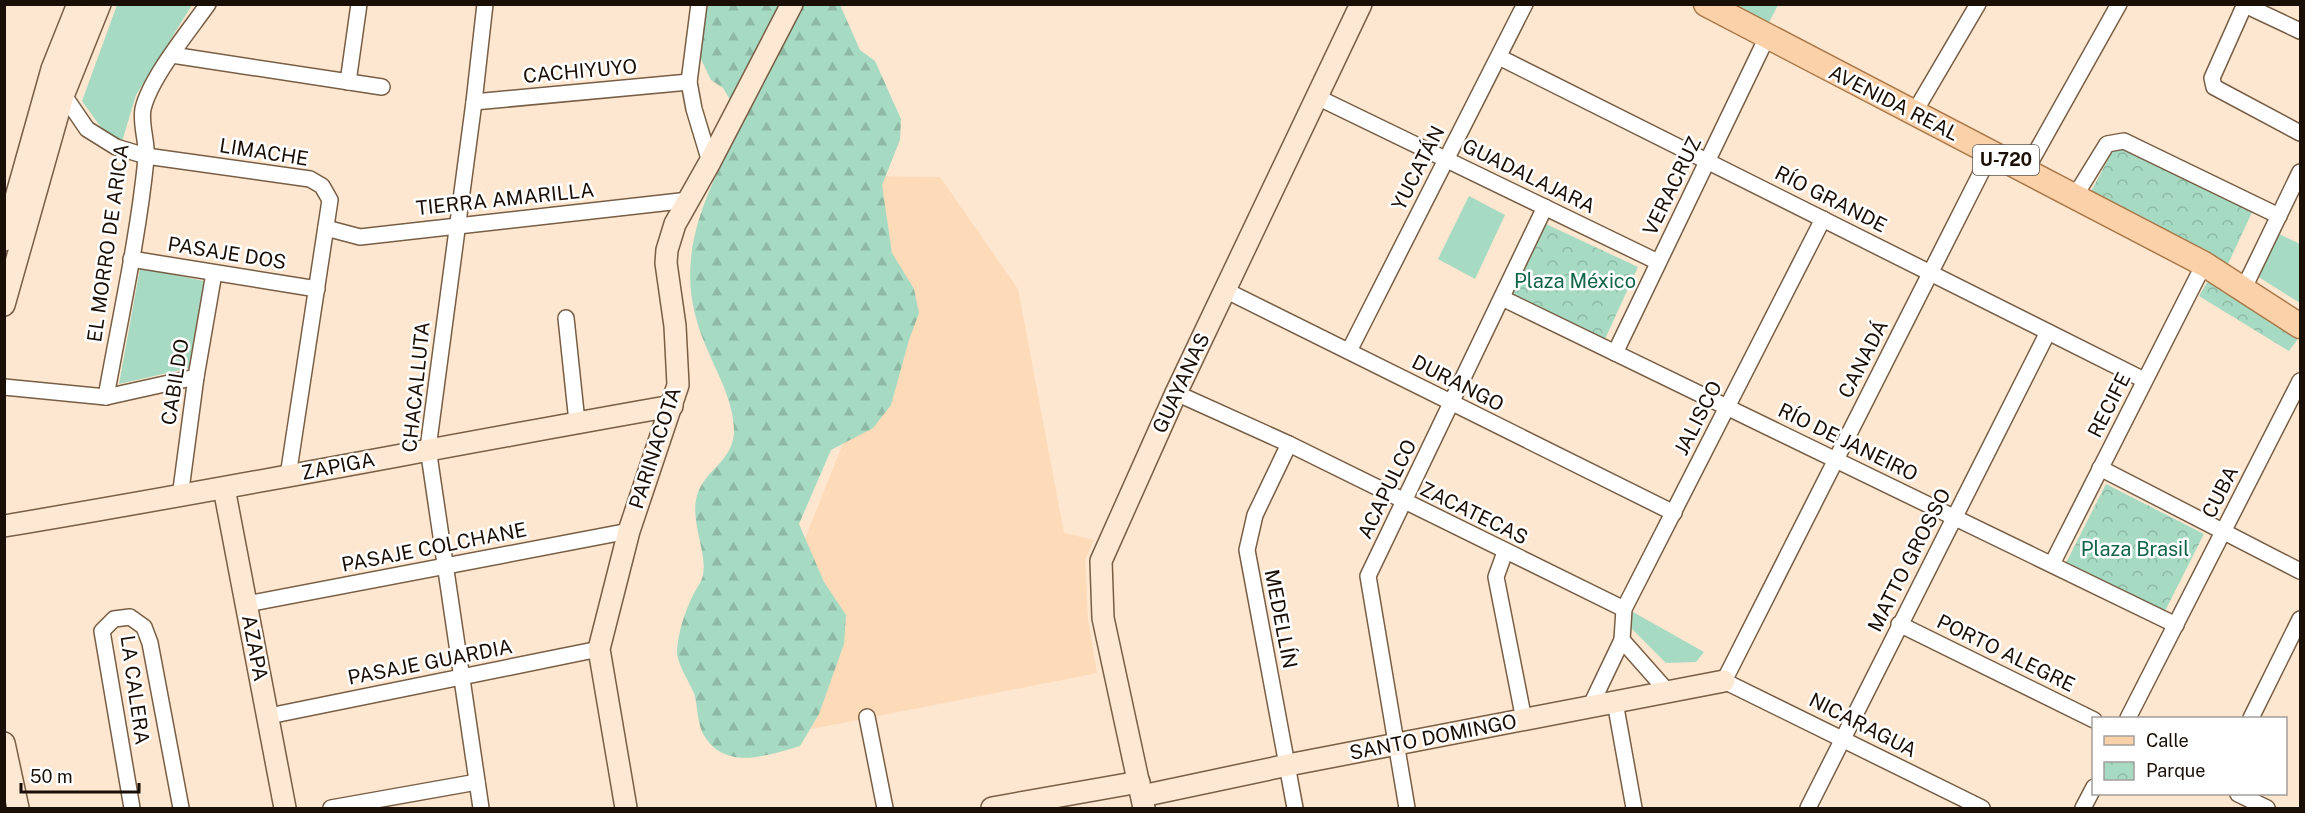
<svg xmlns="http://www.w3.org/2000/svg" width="2305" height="813" font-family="'Public Sans',sans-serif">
<defs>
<pattern id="forest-firs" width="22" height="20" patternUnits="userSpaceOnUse" patternTransform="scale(1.5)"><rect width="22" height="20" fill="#a6dac2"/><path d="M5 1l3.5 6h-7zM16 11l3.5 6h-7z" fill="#8ebaa5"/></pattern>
<pattern id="park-crowns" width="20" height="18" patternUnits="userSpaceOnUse" patternTransform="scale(1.5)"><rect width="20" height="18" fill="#a6dac2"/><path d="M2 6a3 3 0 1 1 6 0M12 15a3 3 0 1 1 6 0" fill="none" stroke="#8ebaa5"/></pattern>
</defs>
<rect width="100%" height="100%" fill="#fee7d0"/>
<!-- built -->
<polygon fill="#fddab8" points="869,176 940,177 1018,289 1064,533 1094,540 1085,560 1088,619 1097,673 796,732 797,559 897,308"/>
<!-- grass -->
<g fill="#a6dac2">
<polygon points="117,5 192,5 136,95 121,145 100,126 82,101"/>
<polygon points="1722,5 1778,5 1766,28"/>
<polygon points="1469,196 1505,215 1475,279 1438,259"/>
<polygon points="2277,233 2300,244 2300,303 2257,276"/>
<polygon points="140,268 204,281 189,368 119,384"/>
<polygon points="1633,612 1704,652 1696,662 1666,663 1629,626"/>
</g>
<!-- forest -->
<path fill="url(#forest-firs)" d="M708 5H840L860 50 875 61 901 119 900 140 882 185 892 253 914 289 919 313 909 340 891 405 873 428 831 450 799 524 824 582 846 615 844 644 819 714 800 746C768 755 727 771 705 737 697 726 698 706 694 693 689 681 677 664 677 651 678 632 685 612 693 595 696 589 702 581 703 575 708 552 687 517 699 490 709 468 732 460 734 433 735 401 714 368 703 339 670 256 707 193 743 121L723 88 711 80 698 53Z"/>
<!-- park -->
<g fill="url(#park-crowns)">
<polygon points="2116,145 2254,208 2228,264 2089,195"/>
<polygon points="1546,224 1638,267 1605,339 1512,296"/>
<polygon points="2212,274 2300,336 2289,351 2199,296"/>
<polygon points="2106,484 2204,534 2164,613 2066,563"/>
</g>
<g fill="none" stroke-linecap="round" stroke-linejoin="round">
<defs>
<g id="street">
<polyline points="699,4 689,82 694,109 710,162"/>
<polyline points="2245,4 2212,78 2214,87 2300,133"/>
<polyline points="2245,5 2300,31"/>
<polyline points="172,55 382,87"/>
<polyline points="1499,57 2144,380"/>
<polyline points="348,82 359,4"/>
<polyline points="61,91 87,129 116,147 146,156 310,179 322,186 330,200 288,476"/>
<polyline points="1317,97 1658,262"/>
<polyline points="474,102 689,82"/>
<polyline points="1914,113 1978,4"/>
<polyline points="2026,170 2119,4"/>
<polyline points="2075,196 2107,144 2124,141 2279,216"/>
<polyline points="326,228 360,237 689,200"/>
<polyline points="131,259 317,289"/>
<polyline points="2244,288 2300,172"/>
<polyline points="1225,290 1674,513"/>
<polyline points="1502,298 2176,625"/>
<polyline points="566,318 577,422"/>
<polyline points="1349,351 1525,4"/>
<polyline points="1615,353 1767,37"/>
<polyline points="4,387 106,397 196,377"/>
<polyline points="1176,393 1289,444 1624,609"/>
<path d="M106 397C120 318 138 239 146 159 148 143 140 125 143 109 150 78 189 31 208 4"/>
<polyline points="1289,444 1255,515 1247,550 1295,808"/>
<polyline points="2100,468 2300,571"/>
<polyline points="180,497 196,377 214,273"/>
<polyline points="1505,552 1496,577 1524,720"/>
<polyline points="2052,564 2204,264"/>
<polyline points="247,604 629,531"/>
<polyline points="1899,624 2094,720"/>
<polyline points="1668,692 1622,640 1624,609 1823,219"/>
<polyline points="1615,702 1634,808"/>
<polyline points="1590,707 1622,640"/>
<polyline points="269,716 599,649"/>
<polyline points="867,717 885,808"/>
<polyline points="2128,718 2300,381"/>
<polyline points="2251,718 2300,619"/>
<polyline points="2238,794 2267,808"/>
<polyline points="132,808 102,631 114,619 130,617 144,627 150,643 181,808"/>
<polyline points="331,808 477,782"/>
<polyline points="481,808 428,448 474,102 485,4"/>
<polyline points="1407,808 1368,576 1545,207"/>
<polyline points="1808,808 2048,332"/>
<polyline points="1982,808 1724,681 1991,153"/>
<polyline points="2083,808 2094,787"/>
</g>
<g id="secondary">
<polyline points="4,240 52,69 78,4"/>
<polyline points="4,305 63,96 100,4"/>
<polyline points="224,488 285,808"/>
<path d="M4 526C228 489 449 445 672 406"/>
<polyline points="4,743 18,808"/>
<polyline points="1142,796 1288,765 1724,681"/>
<polyline points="626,808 599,649 629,531 678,385 675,326 666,263 667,250 675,224 710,162 792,4"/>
<polyline points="992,808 1139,782"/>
<polyline points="1144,808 1103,618 1101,561 1176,393 1361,4"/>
</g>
<polyline id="primary" points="1706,4 2204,264 2300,326"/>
</defs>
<!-- street casing -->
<use href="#street" stroke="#775e45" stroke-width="18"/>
<!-- secondary casing -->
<use href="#secondary" stroke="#775e45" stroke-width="24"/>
<!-- primary casing -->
<use href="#primary" stroke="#aa794a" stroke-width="27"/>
<!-- street -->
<use href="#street" stroke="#fff" stroke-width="15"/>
<!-- secondary -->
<use href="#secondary" stroke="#fde8d4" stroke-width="21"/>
<!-- primary -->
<use href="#primary" stroke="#fbd1a9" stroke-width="24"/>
</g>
<g text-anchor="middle" stroke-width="5" stroke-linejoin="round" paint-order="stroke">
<!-- shield labels -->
<rect fill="#fff" stroke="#5e5751" stroke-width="1.5" x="1973" y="145" width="66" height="30" rx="4.5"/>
<g font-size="18" font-weight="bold" fill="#190f06">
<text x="2006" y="166">U-720</text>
</g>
<!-- street labels -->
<g font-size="20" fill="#190f06" stroke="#fff">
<text transform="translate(580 71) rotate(-5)" y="7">CACHIYUYO</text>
<text transform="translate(1894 103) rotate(27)" y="7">AVENIDA REAL</text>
<text transform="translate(264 152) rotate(9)" y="7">LIMACHE</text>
<text transform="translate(1418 168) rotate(-63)" y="7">YUCATÁN</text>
<text transform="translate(1529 176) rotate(26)" y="7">GUADALAJARA</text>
<text transform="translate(1672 186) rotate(-64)" y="7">VERACRUZ</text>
<text transform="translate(505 199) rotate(-6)" y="7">TIERRA AMARILLA</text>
<text transform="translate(1831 199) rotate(27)" y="7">RÍO GRANDE</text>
<text transform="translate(108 243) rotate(-82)" y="7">EL MORRO DE ARICA</text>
<text transform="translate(227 253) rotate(9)" y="7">PASAJE DOS</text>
<text transform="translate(1863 359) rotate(-63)" y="7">CANADÁ</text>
<text transform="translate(175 382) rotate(-81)" y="7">CABILDO</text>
<text transform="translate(1181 383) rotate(-65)" y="7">GUAYANAS</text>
<text transform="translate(1458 383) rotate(27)" y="7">DURANGO</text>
<text transform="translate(416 387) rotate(-84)" y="7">CHACALLUTA</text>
<text transform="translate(2109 405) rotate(-63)" y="7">RECIFE</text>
<text transform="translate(1698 418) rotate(-63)" y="7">JALISCO</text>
<text transform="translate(1848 442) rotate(26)" y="7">RÍO DE JANEIRO</text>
<text transform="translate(655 448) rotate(-72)" y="7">PARINACOTA</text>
<text transform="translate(338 466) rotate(-11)" y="7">ZAPIGA</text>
<text transform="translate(1387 489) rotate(-64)" y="7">ACAPULCO</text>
<text transform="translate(2220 492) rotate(-63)" y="7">CUBA</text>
<text transform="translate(1474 513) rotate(26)" y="7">ZACATECAS</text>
<text transform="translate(434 547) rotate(-11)" y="7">PASAJE COLCHANE</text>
<text transform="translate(1909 560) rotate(-63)" y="7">MATTO GROSSO</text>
<text transform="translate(1281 619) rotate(79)" y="7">MEDELLÍN</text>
<text transform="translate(255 648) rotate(79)" y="7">AZAPA</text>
<text transform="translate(2006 653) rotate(26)" y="7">PORTO ALEGRE</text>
<text transform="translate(430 662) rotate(-11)" y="7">PASAJE GUARDIA</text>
<text transform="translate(135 690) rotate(82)" y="7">LA CALERA</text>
<text transform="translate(1863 725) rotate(27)" y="7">NICARAGUA</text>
<text transform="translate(1433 737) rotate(-11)" y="7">SANTO DOMINGO</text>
</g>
<!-- park labels -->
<g font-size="20" fill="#106448" stroke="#fff">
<text x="1575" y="288">Plaza México</text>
<text x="2135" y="556">Plaza Brasil</text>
</g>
</g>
<!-- border -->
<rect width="2305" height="813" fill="none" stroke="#190f06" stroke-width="12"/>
<!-- legend -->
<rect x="2092" y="717" width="195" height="78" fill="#ffffff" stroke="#a39f9b" stroke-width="1.5"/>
<rect x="2104" y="736" width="30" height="9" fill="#fbd1a9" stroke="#a39f9b" stroke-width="1.5"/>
<text x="2146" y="747" font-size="18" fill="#190f06">Calle</text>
<rect x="2104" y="762" width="30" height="18" fill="url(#park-crowns)" stroke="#a39f9b" stroke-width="1.5"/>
<text x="2146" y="777" font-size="18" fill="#190f06">Parque</text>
<!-- scale -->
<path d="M21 783v9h118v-9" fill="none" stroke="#190f06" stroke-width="3"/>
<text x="30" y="783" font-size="18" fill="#190f06" stroke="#ffffff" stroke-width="4.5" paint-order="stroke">50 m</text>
</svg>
